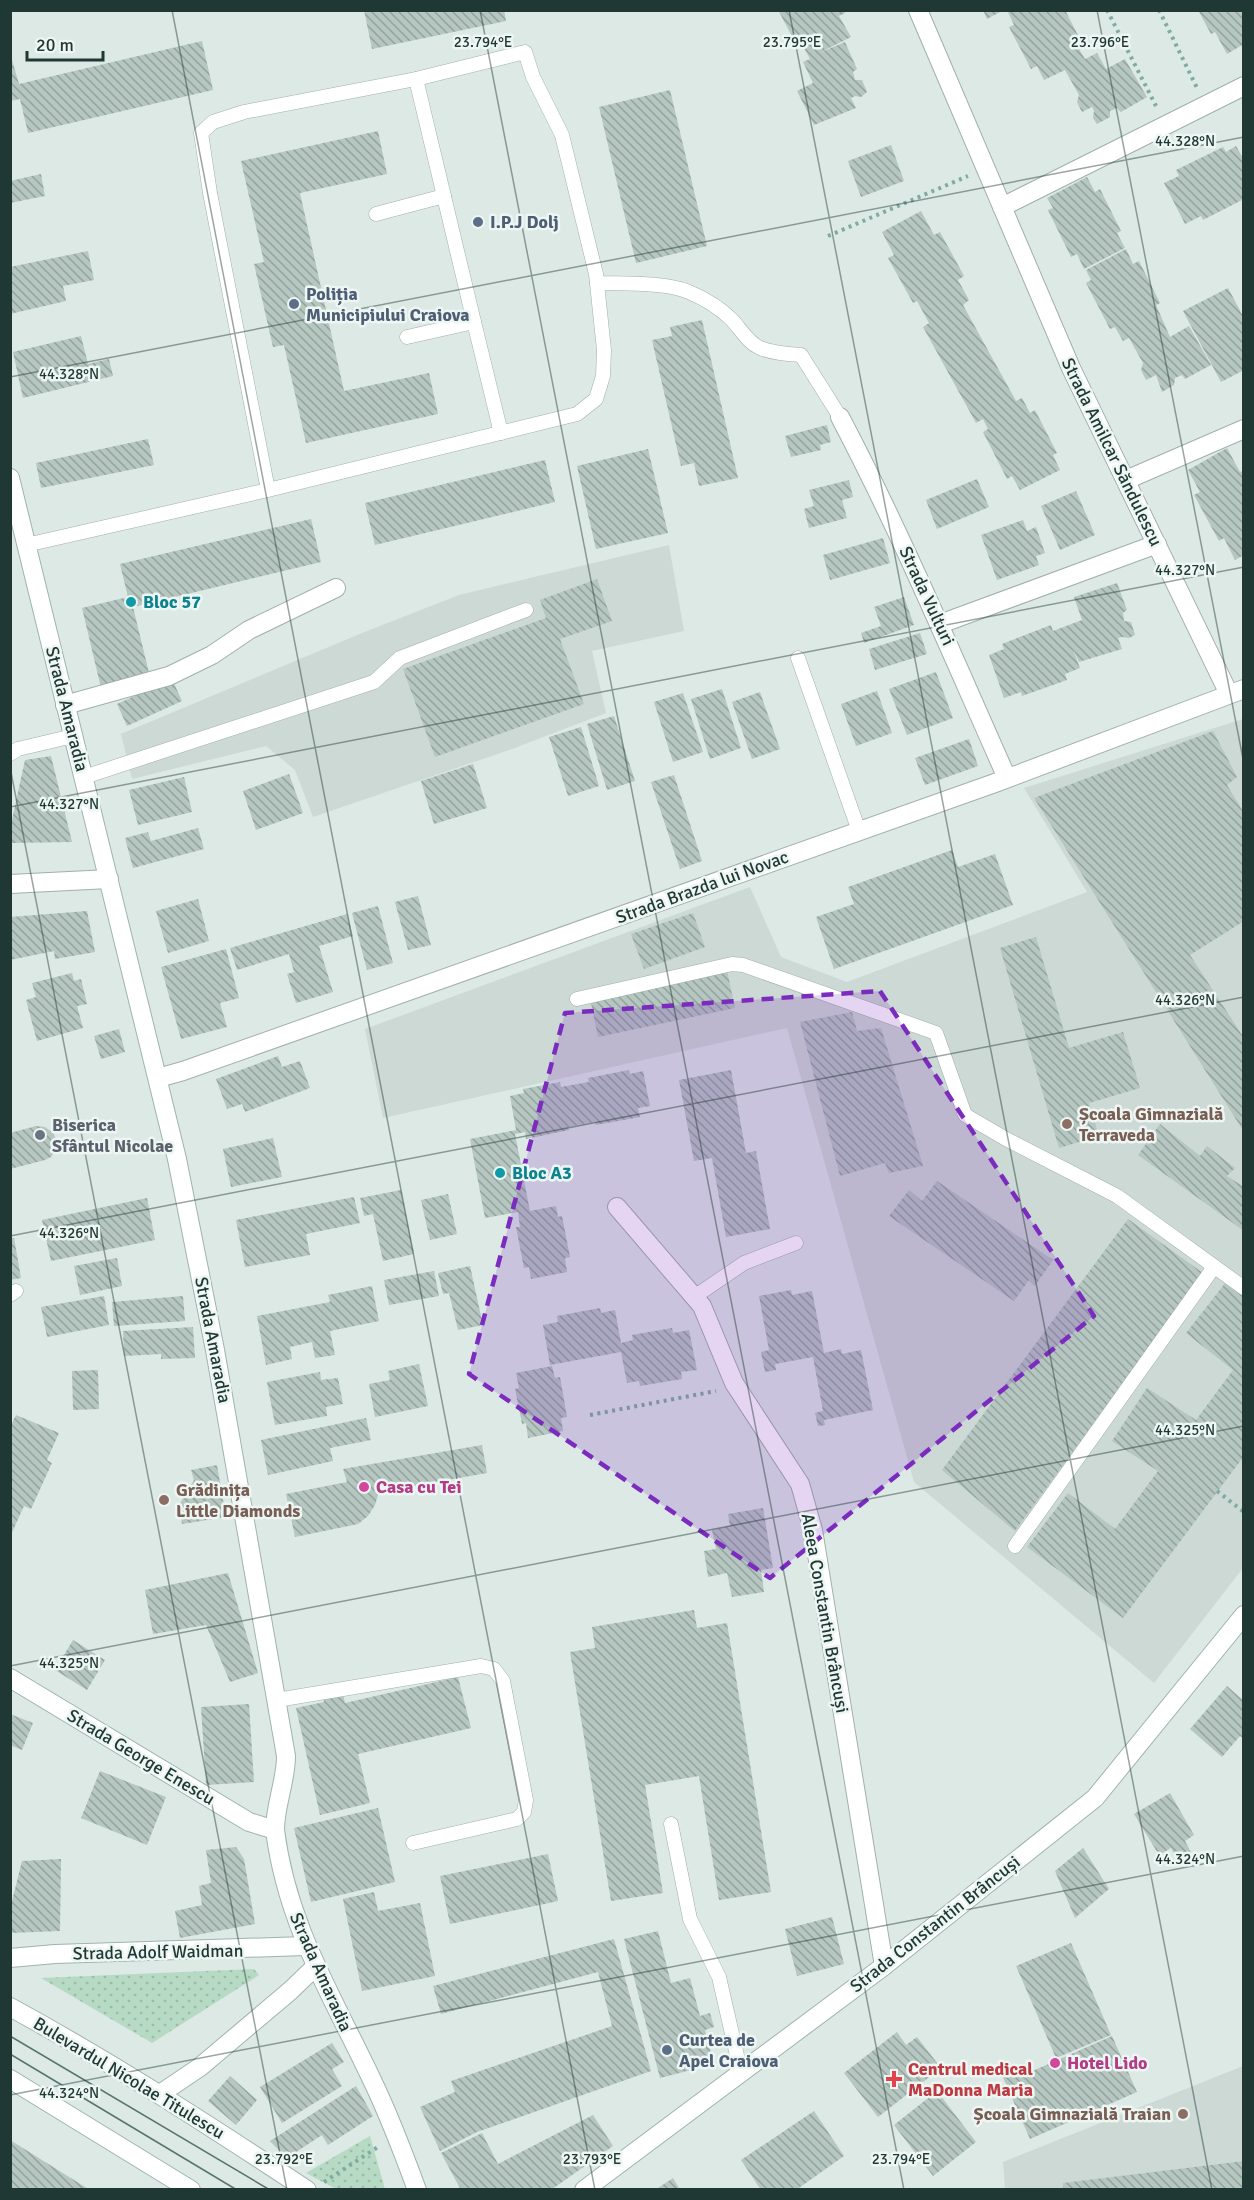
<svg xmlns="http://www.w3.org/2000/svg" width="1254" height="2200" font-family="Signika,sans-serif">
<defs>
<pattern id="grass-dots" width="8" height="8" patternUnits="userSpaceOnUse" patternTransform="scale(1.5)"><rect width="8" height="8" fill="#b6dac4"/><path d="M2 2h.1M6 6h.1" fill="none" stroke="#9cbca9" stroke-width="1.8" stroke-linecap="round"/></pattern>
<pattern id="building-back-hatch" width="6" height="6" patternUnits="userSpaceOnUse" patternTransform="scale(1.5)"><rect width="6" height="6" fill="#b6c6c1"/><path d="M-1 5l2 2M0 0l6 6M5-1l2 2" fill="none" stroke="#93a29e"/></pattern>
</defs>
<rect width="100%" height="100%" fill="#dde9e5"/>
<!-- built -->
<g fill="#ccd9d4">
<polygon points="669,545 684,631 592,651 606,713 512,749 313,817 295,770 266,746 132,779 121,734 362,633 459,595"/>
<polygon points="1243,719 1243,1568 1154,1683 914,1482 787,1028 383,1118 365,1029 750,887 781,957 847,982 1087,892 1024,788"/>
<polygon points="1243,2066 1243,2189 1005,2189 1003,2162"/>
</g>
<!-- grass -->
<g fill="url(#grass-dots)">
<polygon points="254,1969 259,1975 152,2043 41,1978"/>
<polygon points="370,2136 385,2189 336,2189 306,2173"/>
</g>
<!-- building -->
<g fill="url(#building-back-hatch)">
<polygon points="364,10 504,10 506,21 372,49"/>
<polygon points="778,10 844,10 845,13 839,16 851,37 819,53 845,42 857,69 853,72 855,80 862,80 867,92 861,97 855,96 851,98 856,108 814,125 797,91 813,83 803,62 810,59 798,37 794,40"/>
<polygon points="983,10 1004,10 987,19"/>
<polygon points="1007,10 1065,10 1084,47 1079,49 1085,59 1097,53 1106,69 1125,59 1147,97 1121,112 1117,108 1110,111 1110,117 1097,124 1093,118 1094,111 1092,107 1082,112 1077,102 1079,95 1065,70 1044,80 1037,66 1031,69 1009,27 1014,25"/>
<polygon points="1198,10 1244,10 1244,44 1227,54 1215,32 1211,34"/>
<polygon points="202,41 213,90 28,133 20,99 10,101 10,53 19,84"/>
<polygon points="670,90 707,246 636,263 599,107"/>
<polygon points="378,131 387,174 300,193 344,391 429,373 438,414 306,443 284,345 273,347 254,264 264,262 241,161"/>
<polygon points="891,145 904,181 861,197 848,161"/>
<polygon points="1236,146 1244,160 1244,199 1203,220 1201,216 1185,224 1164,183 1179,176 1176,170 1223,147 1226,152"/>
<polygon points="41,174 45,196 10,203 10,181"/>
<polygon points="1087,177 1095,192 1100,189 1121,231 1117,233 1125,248 1084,269 1077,254 1071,257 1048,210 1053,208 1047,198"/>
<polygon points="921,211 934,235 940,232 964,276 958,280 969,300 963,305 1016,401 1022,398 1030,413 1035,410 1057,453 1053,455 1060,470 1020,490 1012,476 1007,479 983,432 988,429 983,419 976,423 923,327 929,323 917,301 913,303 888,258 894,255 882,232"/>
<polygon points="1126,249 1133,264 1139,261 1160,303 1156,305 1170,337 1189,326 1211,365 1185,379 1182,375 1175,378 1174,385 1162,392 1156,375 1146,380 1141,370 1143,363 1129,338 1123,341 1115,327 1110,329 1086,283 1091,280 1086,270"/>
<polygon points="88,251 94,280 63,286 66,301 10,314 10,267"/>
<polygon points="1228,288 1244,318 1244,370 1221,382 1183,311"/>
<polygon points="702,320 738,478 699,486 694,463 681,466 652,340 672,336 670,327"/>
<polygon points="81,336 88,364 109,359 113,376 23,398 13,352"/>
<polygon points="827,425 831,442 820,445 821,450 791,457 785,436"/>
<polygon points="148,439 154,465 41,488 36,463"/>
<polygon points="1227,448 1240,472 1244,470 1244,555 1235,560 1224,538 1219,541 1194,495 1200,492 1188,470"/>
<polygon points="648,449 668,533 596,549 577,466"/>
<polygon points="545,460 555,502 375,545 365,503"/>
<polygon points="977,479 989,507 937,529 926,500"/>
<polygon points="849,480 853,497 842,500 847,518 809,528 804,509 814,506 809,490"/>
<polygon points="1076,491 1095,535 1060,550 1041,506"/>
<polygon points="311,519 321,562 133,607 150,677 101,688 82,608 128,597 120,564"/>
<polygon points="1023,520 1027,531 1036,527 1045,553 1036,556 1039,565 997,580 981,535"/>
<polygon points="883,538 890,563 830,580 823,555"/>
<polygon points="597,579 612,621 560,639 584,704 435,757 403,669 546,618 540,600"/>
<polygon points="1117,583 1127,610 1123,613 1124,621 1131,622 1135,635 1129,638 1122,637 1118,638 1122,649 1079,662 1073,649 1080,668 1065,674 1067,680 1022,696 1021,692 1004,698 989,655 1004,649 1002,644 1051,625 1053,631 1082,620 1074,597"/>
<polygon points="904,597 914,625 864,643 861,633 881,626 874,607"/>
<polygon points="920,633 927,654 875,670 869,649"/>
<polygon points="936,672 953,718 907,735 889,689"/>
<polygon points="172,679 182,701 127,726 117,704"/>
<polygon points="722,689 741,748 710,759 691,699"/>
<polygon points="877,691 892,733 856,746 841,704"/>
<polygon points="760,692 780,749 752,759 732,702"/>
<polygon points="683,693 703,752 673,762 654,702"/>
<polygon points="614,716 635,781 607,790 587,724"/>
<polygon points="581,727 599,786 568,796 549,737"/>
<polygon points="1213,731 1237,777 1227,785 1244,813 1244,921 1190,955 1244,1038 1244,1132 1034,798"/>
<polygon points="969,739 978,766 925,785 915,758"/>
<polygon points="51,756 72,842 10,843 10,829 25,760"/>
<polygon points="473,764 487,808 434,824 421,781"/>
<polygon points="289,774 303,813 256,830 243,791"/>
<polygon points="674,775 702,861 680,869 651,782"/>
<polygon points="184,777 192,812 138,825 129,790"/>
<polygon points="198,828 204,849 133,868 125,838 148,832 151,841"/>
<polygon points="952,850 958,867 995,854 1013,905 834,969 816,917 854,904 848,887"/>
<polygon points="418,896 431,945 408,950 395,902"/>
<polygon points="198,899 209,941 168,953 156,911"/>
<polygon points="378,906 393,963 367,970 352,913"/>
<polygon points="87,911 95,952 55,959 54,951 10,960 10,917"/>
<polygon points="693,913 705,947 644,969 631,934"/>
<polygon points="347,914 353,936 319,946 333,992 296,1003 287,974 294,972 289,954 237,970 230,948"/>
<polygon points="1036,937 1069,1048 1123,1032 1140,1088 1089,1103 1099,1136 1059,1148 1000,948"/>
<polygon points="226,949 239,998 220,1003 227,1027 181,1039 161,967"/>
<polygon points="727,970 735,1008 598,1037 590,998"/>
<polygon points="72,973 74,981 81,979 87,1004 77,1006 83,1028 37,1041 26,1000 36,997 32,983"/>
<polygon points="852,1012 857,1031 881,1028 923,1166 889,1173 885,1163 840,1176 800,1022"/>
<polygon points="119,1029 125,1052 101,1059 94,1036"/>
<polygon points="278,1056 282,1067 300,1061 310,1088 245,1112 242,1104 227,1109 216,1079"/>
<polygon points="629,1070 630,1074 643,1071 650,1106 638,1108 640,1117 596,1125 595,1122 568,1127 569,1130 526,1139 525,1132 515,1134 530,1211 556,1206 558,1217 562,1216 570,1257 565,1258 567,1272 531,1279 529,1267 524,1268 516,1227 520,1227 518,1212 485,1218 470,1139 516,1130 510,1096 524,1093 523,1089 560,1082 561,1087 589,1082 588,1078"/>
<polygon points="731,1070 746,1153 756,1151 770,1229 726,1237 712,1158 694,1161 679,1080"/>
<polygon points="1160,1124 1200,1156 1207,1146 1235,1168 1227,1176 1244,1187 1244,1231 1138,1155"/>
<polygon points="36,1126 45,1127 53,1133 56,1139 55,1151 51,1157 45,1160 10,1169 10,1133"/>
<polygon points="273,1138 282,1177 231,1187 223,1149"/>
<polygon points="937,1181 1053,1260 1035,1286 1029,1280 1014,1301 889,1216 909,1190 922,1201"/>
<polygon points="401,1190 414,1254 383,1261 373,1214 364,1216 360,1198"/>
<polygon points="448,1194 457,1234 430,1240 421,1200"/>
<polygon points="354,1197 360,1223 306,1234 310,1255 245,1267 236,1220"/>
<polygon points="147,1198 155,1240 51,1261 42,1220"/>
<polygon points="1128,1219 1203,1273 1015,1531 942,1470"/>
<polygon points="14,1238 21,1278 10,1280 10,1239"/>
<polygon points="117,1258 122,1286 80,1295 74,1266"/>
<polygon points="470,1266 483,1325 458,1330 449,1293 443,1294 438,1273"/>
<polygon points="434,1271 439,1296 389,1305 384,1280"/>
<polygon points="1226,1282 1244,1296 1244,1456 1123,1618 1027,1547 1068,1493 1115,1529 1158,1471 1112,1441 1147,1388 1196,1420 1233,1370 1186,1333"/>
<polygon points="372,1286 379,1321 330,1331 335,1355 315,1358 312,1342 290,1347 292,1359 266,1365 257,1316 330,1302 328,1295"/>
<polygon points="791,1290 792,1295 812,1291 824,1353 841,1349 842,1354 861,1350 873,1410 824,1420 825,1425 818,1426 815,1413 823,1411 813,1357 775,1364 776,1370 765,1372 761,1352 769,1350 759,1296"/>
<polygon points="104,1296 109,1325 47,1337 41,1307"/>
<polygon points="183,1296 185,1321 114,1326 112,1302"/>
<polygon points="600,1308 601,1313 615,1310 621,1343 633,1340 632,1335 672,1328 673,1333 689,1330 697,1370 681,1372 682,1379 640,1386 639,1381 627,1383 621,1352 550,1365 543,1325 558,1322 557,1316"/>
<polygon points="193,1327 195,1358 161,1359 161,1354 124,1356 123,1331"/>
<polygon points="419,1364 428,1406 375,1417 369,1384 390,1380 388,1371"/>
<polygon points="552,1366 555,1378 560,1377 567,1417 561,1418 563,1431 528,1438 526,1423 522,1424 515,1389 519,1388 516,1373"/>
<polygon points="98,1370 99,1409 73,1410 72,1371"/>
<polygon points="320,1372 321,1380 338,1378 343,1404 326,1407 327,1416 275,1425 267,1382"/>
<polygon points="16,1415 59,1433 47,1460 52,1463 31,1509 24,1506 10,1537 10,1427"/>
<polygon points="366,1418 371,1440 330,1448 333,1461 268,1475 261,1440"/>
<polygon points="482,1445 487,1473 379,1492 375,1505 368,1516 358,1524 295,1537 286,1494 347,1482 343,1469"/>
<polygon points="217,1465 226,1517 182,1524 179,1505 194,1480 191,1470"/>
<polygon points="763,1508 773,1568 761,1570 764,1592 732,1597 727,1573 708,1577 704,1551 716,1549 712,1530 730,1526 728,1514"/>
<polygon points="228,1573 258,1673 230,1682 206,1625 153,1634 145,1590"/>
<polygon points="694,1610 697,1628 727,1623 771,1892 719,1900 699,1776 645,1785 663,1893 611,1901 570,1652 595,1648 592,1627"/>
<polygon points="73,1640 105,1660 87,1690 55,1670"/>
<polygon points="458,1677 471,1728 358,1754 370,1803 320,1815 296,1708 324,1702 322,1695 342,1690 345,1703"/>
<polygon points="1227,1686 1244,1701 1244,1739 1240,1736 1222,1757 1190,1729"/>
<polygon points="249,1704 254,1782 206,1785 201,1707"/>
<polygon points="10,1714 33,1723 22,1750 10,1745"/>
<polygon points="100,1771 166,1797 147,1845 81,1818"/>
<polygon points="1170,1793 1194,1835 1185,1841 1191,1852 1178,1860 1171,1848 1159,1855 1134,1814"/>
<polygon points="378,1808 395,1882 311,1902 294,1828"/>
<polygon points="236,1847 244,1859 255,1924 180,1938 175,1911 202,1905 199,1886 211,1883 206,1850"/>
<polygon points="1083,1848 1109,1889 1075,1918 1055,1871"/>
<polygon points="548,1854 558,1901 450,1924 440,1876"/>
<polygon points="61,1859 60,1931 10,1933 10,1909 22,1861"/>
<polygon points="374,1892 378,1911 420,1903 435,1976 362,1991 343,1899"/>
<polygon points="832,1917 844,1964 797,1976 785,1929"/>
<polygon points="658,1931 671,1983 690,1978 700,2016 710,2013 714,2027 705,2030 714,2064 660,2078 624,1939"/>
<polygon points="614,1939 651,2071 477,2132 440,2151 420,2107 455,2092 451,2081 612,2026 598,1972 441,2014 433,1986"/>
<polygon points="1071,1943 1111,2035 1056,2058 1016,1966"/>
<polygon points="897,2032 906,2045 917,2037 941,2068 878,2117 844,2073"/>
<polygon points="1112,2036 1137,2092 1030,2139 1001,2073 1023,2063 1028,2073"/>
<polygon points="332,2043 344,2062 332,2069 342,2086 282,2123 260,2087"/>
<polygon points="230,2076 257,2100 236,2125 208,2101"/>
<polygon points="356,2086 373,2116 328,2145 322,2135 287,2158 270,2141"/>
<polygon points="937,2091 976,2142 933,2176 894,2125"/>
<polygon points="814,2111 844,2156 796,2190 761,2190 741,2160"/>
<polygon points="593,2115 613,2146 551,2190 461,2190 441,2153 482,2133 498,2164"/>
<polygon points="10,2140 90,2190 10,2190"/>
<polygon points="1244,2161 1244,2190 1063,2190 1063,2183"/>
<polygon points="673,2178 680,2190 655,2190"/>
</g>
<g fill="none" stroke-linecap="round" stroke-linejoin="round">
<defs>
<g id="lane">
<polyline points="416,79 474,322"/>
<polyline points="376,214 444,196"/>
<path d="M597 283C623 284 665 282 689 292 703 298 720 308 731 319 741 329 747 342 760 348 773 353 787 354 801 355L840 417"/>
<polyline points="407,337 474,322 501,433"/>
<polyline points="26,545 268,490 577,414 596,399 603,376 604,350 596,274 562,135 533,77 525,52 416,79 244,112 213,122 201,133 210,193 268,490"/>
<polyline points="798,658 859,831"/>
<polyline points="10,754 18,749 73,736"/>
<polyline points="84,777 374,682 400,658 526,610"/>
<polyline points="577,999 732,964 743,965 936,1033 965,1115 1006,1139 1117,1196 1244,1288"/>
<polyline points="10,1295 16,1291"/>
<polyline points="694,1297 744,1263 796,1243"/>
<polyline points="1015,1546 1214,1267"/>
<polyline points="277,1700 481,1666 494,1669 503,1681 526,1800 524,1812 517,1819 413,1843"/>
<polyline points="671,1824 690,1919 719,1977 741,2073"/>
</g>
<g id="street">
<polyline points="918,10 1071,368 1229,694"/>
<polyline points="1002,207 1244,86"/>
<path d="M840 417C902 535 953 657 1007 778"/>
<polyline points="1126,480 1244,429"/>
<polyline points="940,624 1157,544"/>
<polyline points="65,705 169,676 212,655 249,630 336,588"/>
<polyline points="10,884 109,879"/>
<polyline points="158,1078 183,1071 995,783 1244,689"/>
<polyline points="617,1207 702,1306 734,1383 800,1484 813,1530 884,1966"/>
</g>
<g id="secondary">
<path d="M10 478 177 1159 215 1350 286 1756C286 1781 275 1805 275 1830 287 1925 332 1995 372 2080 389 2115 403 2152 417 2190"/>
<polyline points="10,1678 249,1822 275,1830"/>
<polyline points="10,1958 55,1954 305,1946"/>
<path d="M10 2007C113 2063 210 2126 307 2190"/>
<polyline points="10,2079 191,2190"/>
<polyline points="160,2094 200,2067 290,1991 315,1967"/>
<polyline points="584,2190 884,1966 1095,1798 1244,1615"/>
</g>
</defs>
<!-- lane casing -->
<use href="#lane" stroke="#a0b0ac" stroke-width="15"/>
<!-- street casing -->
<use href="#street" stroke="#a0b0ac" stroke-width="20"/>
<!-- secondary casing -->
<use href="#secondary" stroke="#9db4ae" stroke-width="20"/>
<!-- path -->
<g stroke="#7eaca3" stroke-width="4" stroke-dasharray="3 4.5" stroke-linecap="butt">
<polyline points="1107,10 1156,106"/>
<polyline points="1159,10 1197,88"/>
<polyline points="828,236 968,176"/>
<polyline points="590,1415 716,1391"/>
<polyline points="1217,1491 1244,1512"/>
<polyline points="324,2182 378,2147"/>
</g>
<!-- lane -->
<use href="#lane" stroke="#fff" stroke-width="14"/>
<!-- street -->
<use href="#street" stroke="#fff" stroke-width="18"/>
<!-- secondary -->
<use href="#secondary" stroke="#fff" stroke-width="18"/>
<!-- tram -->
<g stroke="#597470" stroke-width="1.5">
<polyline points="10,2036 270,2190"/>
<polyline points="10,2054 237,2190"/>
</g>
</g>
<!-- marked area -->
<path fill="#7b2cbf" fill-opacity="0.2" stroke="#7b2cbf" stroke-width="4.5" stroke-dasharray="12 8" stroke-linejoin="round" d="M880 991 1094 1316 770 1578 469 1374 565 1013Z"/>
<!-- ticks -->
<path fill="none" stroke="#1f3834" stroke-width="1.5" stroke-opacity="0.45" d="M172 10 595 2190M480 10 904 2190M789 10 1212 2190M1097 10 1244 764M10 377 1244 137M10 767 287 2190M10 807 1244 567M10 1236 1244 997M10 1666 1244 1426M10 2095 1244 1856"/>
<!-- markers -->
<g fill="#5c6f8a" stroke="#edf6f3" stroke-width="2">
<circle cx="478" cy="222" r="6"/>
<circle cx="294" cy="304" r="6"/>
<circle cx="667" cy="2050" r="6"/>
</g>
<g fill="#0f9aa8" stroke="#edf6f3" stroke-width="2">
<circle cx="131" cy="602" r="6"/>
<circle cx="500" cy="1173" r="6"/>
</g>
<g fill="#8d6e63" stroke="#edf6f3" stroke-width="2">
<circle cx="1067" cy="1124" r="6"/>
<circle cx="164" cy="1500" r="6"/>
<circle cx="1183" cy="2114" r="6"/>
</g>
<circle fill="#6b7280" stroke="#edf6f3" stroke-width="2" cx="40" cy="1135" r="6"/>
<g fill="#d1479c" stroke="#edf6f3" stroke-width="2">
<circle cx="364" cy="1487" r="6"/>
<circle cx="1055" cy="2063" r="6"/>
</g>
<path fill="#e0444e" stroke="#edf6f3" stroke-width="2" d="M891 2070h6v6h6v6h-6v6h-6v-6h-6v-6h6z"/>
<g text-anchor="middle" stroke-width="5" stroke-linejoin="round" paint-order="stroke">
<!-- service labels -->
<g font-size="18" font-weight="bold" fill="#4e5e75" stroke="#edf6f3" text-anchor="start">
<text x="490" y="228">I.P.J Dolj</text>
<text x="306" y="300">Poliția<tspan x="306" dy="21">Municipiului Craiova</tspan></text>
<text x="679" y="2046">Curtea de<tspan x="679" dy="21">Apel Craiova</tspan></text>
</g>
<!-- street labels -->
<g font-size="18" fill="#1f3834" stroke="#edf6f3">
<text transform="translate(1112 452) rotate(64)" y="6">Strada Amilcar Săndulescu</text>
<text transform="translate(927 596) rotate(65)" y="6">Strada Vulturi</text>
<text transform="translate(67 709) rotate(76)" y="6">Strada Amaradia</text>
<text transform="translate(702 887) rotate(-20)" y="6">Strada Brazda lui Novac</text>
<text transform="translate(213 1340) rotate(79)" y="6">Strada Amaradia</text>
<text transform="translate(825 1613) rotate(80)" y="6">Aleea Constantin Brâncuși</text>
<text transform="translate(141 1757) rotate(31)" y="6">Strada George Enescu</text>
<text transform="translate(935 1924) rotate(-38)" y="6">Strada Constantin Brâncuși</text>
<text transform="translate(158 1952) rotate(-1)" y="6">Strada Adolf Waidman</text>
<text transform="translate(321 1972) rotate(66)" y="6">Strada Amaradia</text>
<text transform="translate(129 2078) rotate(31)" y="6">Bulevardul Nicolae Titulescu</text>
</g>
<!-- culture labels -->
<g font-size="18" font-weight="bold" fill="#0d838f" stroke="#edf6f3" text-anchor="start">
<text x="143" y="608">Bloc 57</text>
<text x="512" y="1179">Bloc A3</text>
</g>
<!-- education labels -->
<g font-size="18" font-weight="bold" fill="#785e54" stroke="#edf6f3" text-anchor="start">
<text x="1079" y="1120">Școala Gimnazială<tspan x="1079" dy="21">Terraveda</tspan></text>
<text x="176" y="1496">Grădinița<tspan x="176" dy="21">Little Diamonds</tspan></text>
<text x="1171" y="2120" text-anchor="end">Școala Gimnazială Traian</text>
</g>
<!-- worship labels -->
<g font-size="18" font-weight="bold" fill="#5b616d" stroke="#edf6f3" text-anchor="start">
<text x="52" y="1131">Biserica<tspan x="52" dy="21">Sfântul Nicolae</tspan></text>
</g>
<!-- hotel labels -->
<g font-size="18" font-weight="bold" fill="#b23c85" stroke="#edf6f3" text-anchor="start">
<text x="376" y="1493">Casa cu Tei</text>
<text x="1067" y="2069">Hotel Lido</text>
</g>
<!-- health labels -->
<g font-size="18" font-weight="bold" fill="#be3a42" stroke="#edf6f3" text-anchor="start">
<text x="908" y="2075">Centrul medical<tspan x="908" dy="21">MaDonna Maria</tspan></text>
</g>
</g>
<g font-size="15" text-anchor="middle" fill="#1f3834" stroke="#edf6f3" stroke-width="5" stroke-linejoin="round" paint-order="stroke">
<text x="483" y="47">23.794°E</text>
<text x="792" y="47">23.795°E</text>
<text x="1100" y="47">23.796°E</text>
<text x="1185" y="146">44.328°N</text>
<text x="69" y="379">44.328°N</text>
<text x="1185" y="575">44.327°N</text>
<text x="69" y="809">44.327°N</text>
<text x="1185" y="1005">44.326°N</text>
<text x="69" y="1238">44.326°N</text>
<text x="1185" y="1435">44.325°N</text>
<text x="69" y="1668">44.325°N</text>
<text x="1185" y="1864">44.324°N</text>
<text x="69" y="2098">44.324°N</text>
<text x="284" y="2164">23.792°E</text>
<text x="592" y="2164">23.793°E</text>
<text x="901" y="2164">23.794°E</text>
</g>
<!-- border -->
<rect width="1254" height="2200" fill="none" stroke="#1f3834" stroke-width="24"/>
<!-- scale -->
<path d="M27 51v9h76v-9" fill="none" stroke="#1f3834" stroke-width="3"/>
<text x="36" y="51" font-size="18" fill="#1f3834" stroke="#edf6f3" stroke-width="4.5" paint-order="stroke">20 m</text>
</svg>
